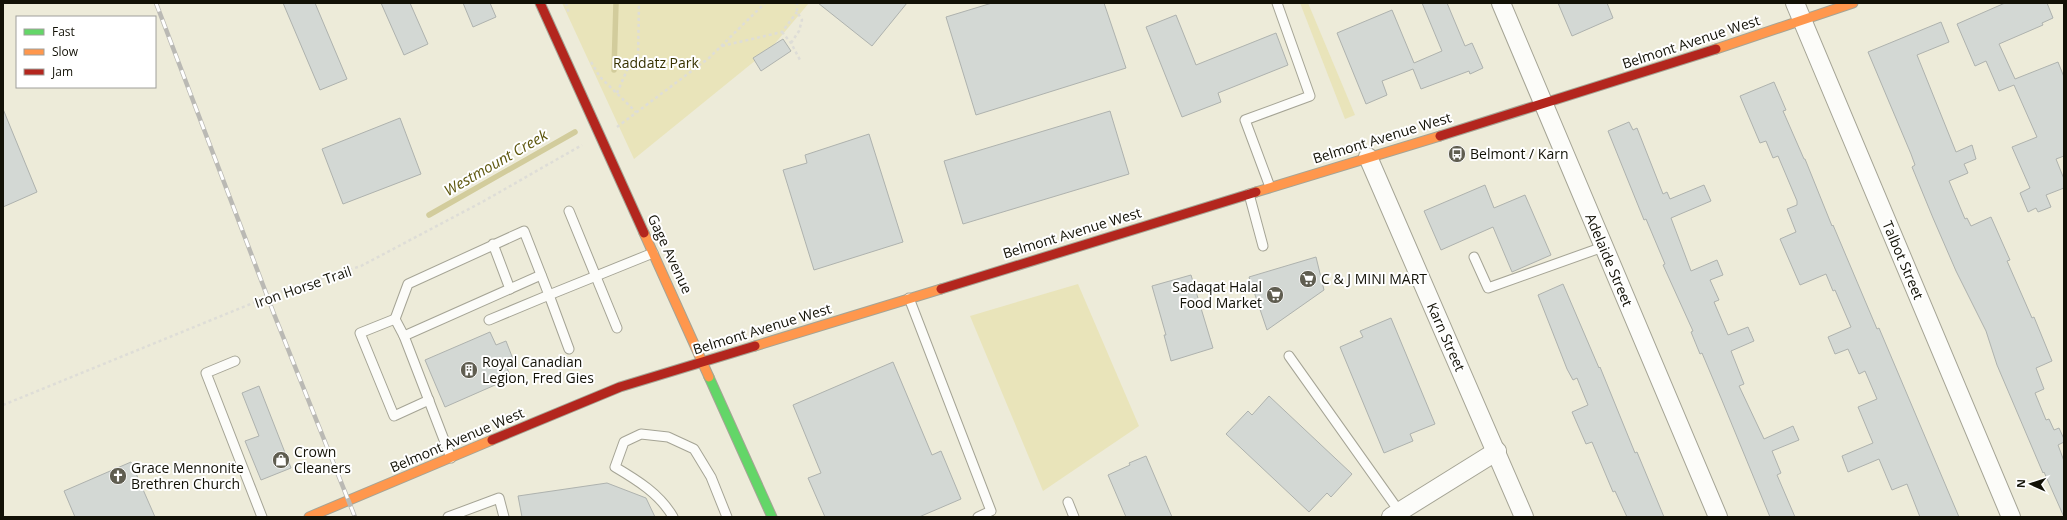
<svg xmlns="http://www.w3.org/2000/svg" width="2067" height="520" font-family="'Open Sans',sans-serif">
<rect width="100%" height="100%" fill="#edebd9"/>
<!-- green -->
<g fill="#e9e4ba">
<polygon points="562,3 809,3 772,47 634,159"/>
<polygon points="1300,3 1308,3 1355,115 1345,119"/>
<polygon points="1078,284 1139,426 1043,491 970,316"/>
</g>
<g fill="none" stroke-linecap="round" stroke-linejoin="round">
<!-- stream -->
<g stroke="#d2cc9c" stroke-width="5.5">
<polyline points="614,70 616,3"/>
<polyline points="429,215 575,132"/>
</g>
</g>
<!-- building -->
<g fill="#d3d8d4" stroke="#aeb2ae">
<polygon points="283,3 315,3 347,79 320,90"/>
<polygon points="381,3 410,3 428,44 404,55"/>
<polygon points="463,3 490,3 496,17 473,27"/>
<polygon points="818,3 907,3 872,46"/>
<polygon points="992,3 1104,3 1126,68 976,115 946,17"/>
<polygon points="1422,3 1447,3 1465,46 1472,43 1483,68 1470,74 1469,71 1421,89 1413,69 1382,81 1387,95 1366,104 1337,33 1392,10 1414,63 1442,51"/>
<polygon points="1558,3 1607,3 1613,18 1572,36"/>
<polygon points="2005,3 2047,3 2053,18 2042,23 2043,25 1999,44 2015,79 2058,62 2064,77 2064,156 2056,159 2064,179 2064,188 2046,195 2051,207 2038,212 2036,208 2028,212 2020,193 2030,188 2012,147 2037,137 2014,85 1999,91 1986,61 1975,66 1957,24"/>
<polygon points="1176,15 1196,65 1276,33 1288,65 1218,93 1221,102 1182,117 1146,27"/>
<polygon points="1941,22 1949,42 1917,55 1956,152 1972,145 1976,159 1964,164 1968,173 1949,181 1965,219 1967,218 1971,226 1991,217 2010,260 2007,261 2032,318 2034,317 2052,361 2036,368 2044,389 2035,393 2046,420 2049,419 2054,430 2059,428 2064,439 2064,442 2058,445 2064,461 2064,517 2044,472 2043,473 1997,365 1986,331 1956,271 1933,218 1912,167 1915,165 1911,154 1868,52"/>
<polygon points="783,39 791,51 761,71 753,58"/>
<polygon points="1774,82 1786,110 1783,111 1804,159 1805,159 1832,226 1833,225 1877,329 1879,328 1959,517 1920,517 1907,484 1892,490 1879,459 1848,472 1842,456 1873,443 1858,407 1877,399 1865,371 1859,374 1848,349 1835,354 1828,337 1851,327 1835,290 1833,291 1826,274 1800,285 1780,239 1796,232 1787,209 1797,205 1797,201 1778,156 1773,158 1766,141 1760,143 1740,96"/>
<polygon points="3,109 37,192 3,207"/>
<polygon points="1110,111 1129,174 963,224 944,161"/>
<polygon points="400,118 421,174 343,204 322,149"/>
<polygon points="1629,122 1633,130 1637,128 1663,194 1667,192 1670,199 1704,185 1711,201 1671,218 1691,271 1717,260 1723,275 1710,280 1719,300 1714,302 1728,335 1748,327 1754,341 1731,351 1744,384 1739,386 1764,439 1793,426 1799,440 1772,451 1781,473 1777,475 1795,517 1770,517 1721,398 1702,353 1700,354 1691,332 1693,331 1663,265 1665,264 1646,219 1644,220 1608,131"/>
<polygon points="869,134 903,242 814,270 783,170 807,163 805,155"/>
<polygon points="1485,185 1494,208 1525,195 1551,255 1512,272 1493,227 1441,250 1424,211"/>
<polygon points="1316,257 1324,290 1267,330 1249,277"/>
<polygon points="1191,275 1213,348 1171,361 1164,335 1166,335 1152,286"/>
<polygon points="1563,284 1599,368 1600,367 1635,453 1637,452 1664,517 1627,517 1615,491 1613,492 1592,442 1586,444 1572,412 1588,405 1577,378 1573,380 1567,369 1538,295"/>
<polygon points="1391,318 1435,424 1410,434 1413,441 1384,453 1340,347 1363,337 1360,331"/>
<polygon points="490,332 496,345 506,341 513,359 505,363 511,378 445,407 425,360"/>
<polygon points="893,362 932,455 941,451 961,499 919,517 825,517 808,478 821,473 793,405"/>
<polygon points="259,386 291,468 261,480 245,441 259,436 242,393"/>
<polygon points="1269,396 1352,474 1331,497 1327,493 1309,512 1226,434 1248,411 1252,415"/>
<polygon points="1146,456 1172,517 1126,517 1108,475 1130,465 1129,463"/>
<polygon points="131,462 155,517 75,517 64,491"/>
<polygon points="607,483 646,498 655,517 522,517 518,496"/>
</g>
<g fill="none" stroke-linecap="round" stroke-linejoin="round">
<defs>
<g id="lane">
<polyline points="1270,187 1245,120 1310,96 1277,3"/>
<polyline points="1249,194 1263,246"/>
<polyline points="569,211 617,328"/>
<polyline points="493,244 510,289"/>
<polyline points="1474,257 1488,288 1603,247"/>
<polyline points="909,298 991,511 978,517"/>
<polyline points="395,319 360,333 394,416 429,400"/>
<polyline points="489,320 549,295 569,349"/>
<polyline points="404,336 541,275"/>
<polyline points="1289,356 1399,511"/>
<polyline points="235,361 206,373 262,517"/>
<polyline points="451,458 404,336 395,319 408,284 524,231 549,295 653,253"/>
<polyline points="1068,502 1074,517"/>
<polyline points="448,517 499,498 504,517"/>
<path d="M673 517C660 494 637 480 615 467L624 442 641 434 668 437 694 449 711 477 727 517"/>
</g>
<g id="street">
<polyline points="1501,3 1718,517"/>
<polyline points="1795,3 2011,517"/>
<polyline points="1368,157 1524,517"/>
<polyline points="1391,517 1497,451"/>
</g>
<polyline id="fast" points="709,377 772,517"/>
<g id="slow">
<polyline points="1716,49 1853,3"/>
<polyline points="1256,192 1440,136"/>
<polyline points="644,233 709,377"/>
<polyline points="755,346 941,289"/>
<polyline points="309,517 492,440"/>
</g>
<g id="jam">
<polyline points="540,3 644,233"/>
<polyline points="1440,136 1716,49"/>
<polyline points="941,289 1256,192"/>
<polyline points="492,440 620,387 755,346"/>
</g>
</defs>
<!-- lane casing -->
<use href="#lane" stroke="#a5a495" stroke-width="11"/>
<!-- street casing -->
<use href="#street" stroke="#a5a495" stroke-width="20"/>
<!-- fast casing -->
<use href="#fast" stroke="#a5a495" stroke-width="11"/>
<!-- slow casing -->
<use href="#slow" stroke="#a5a495" stroke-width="11"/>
<!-- jam casing -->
<use href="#jam" stroke="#a5a495" stroke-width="11"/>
<!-- path -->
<g stroke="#deddd7" stroke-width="2.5" stroke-dasharray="3 3" stroke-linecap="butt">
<polyline points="566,3 569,14"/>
<polyline points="782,32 791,43 800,60"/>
<polyline points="791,43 799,31 802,20 797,12 797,3"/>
<polyline points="722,46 782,32 797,12"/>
<polyline points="591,62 600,77 636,112"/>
<polyline points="617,93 627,70 638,56 639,3"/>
<polyline points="617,127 709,58 765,3"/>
<polyline points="3,405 280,292 361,266 484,201 582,145"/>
</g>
<!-- lane -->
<use href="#lane" stroke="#fcfcf9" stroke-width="9"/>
<!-- street -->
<use href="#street" stroke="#fcfcf9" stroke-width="18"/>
<!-- fast -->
<use href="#fast" stroke="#63d668" stroke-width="9"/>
<!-- slow -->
<use href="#slow" stroke="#ff974d" stroke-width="9"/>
<!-- jam -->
<use href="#jam" stroke="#b3261e" stroke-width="9"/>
<defs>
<polyline id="rail" points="156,3 274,314 355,517"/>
</defs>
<!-- rail casing -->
<use href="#rail" stroke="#bab9b4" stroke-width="4.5"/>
<!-- rail -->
<use href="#rail" stroke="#fff" stroke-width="3" stroke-dasharray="9" stroke-linecap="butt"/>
</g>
<!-- icons -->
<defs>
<symbol id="bus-disc" viewBox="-11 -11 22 22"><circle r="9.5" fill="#5f5d50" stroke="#fff"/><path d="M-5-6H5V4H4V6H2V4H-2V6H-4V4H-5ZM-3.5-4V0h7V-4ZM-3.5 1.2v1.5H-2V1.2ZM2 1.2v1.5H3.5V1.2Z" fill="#fff"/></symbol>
<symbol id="supermarket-disc" viewBox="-11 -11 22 22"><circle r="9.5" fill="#5f5d50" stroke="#fff"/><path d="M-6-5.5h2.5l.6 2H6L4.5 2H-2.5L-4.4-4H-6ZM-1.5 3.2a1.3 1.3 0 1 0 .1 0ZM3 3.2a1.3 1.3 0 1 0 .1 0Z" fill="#fff"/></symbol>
<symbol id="building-disc" viewBox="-11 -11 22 22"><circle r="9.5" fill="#5f5d50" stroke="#fff"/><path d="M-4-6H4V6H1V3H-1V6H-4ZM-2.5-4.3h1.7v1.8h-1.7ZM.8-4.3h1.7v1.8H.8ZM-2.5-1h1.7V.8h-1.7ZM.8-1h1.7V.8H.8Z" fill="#fff"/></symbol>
<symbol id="shop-disc" viewBox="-11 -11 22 22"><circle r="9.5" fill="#5f5d50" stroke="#fff"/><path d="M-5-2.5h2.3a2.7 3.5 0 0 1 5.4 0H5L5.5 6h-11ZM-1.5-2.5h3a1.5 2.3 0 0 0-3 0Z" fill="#fff"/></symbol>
<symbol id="church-disc" viewBox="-11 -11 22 22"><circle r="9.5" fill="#5f5d50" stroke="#fff"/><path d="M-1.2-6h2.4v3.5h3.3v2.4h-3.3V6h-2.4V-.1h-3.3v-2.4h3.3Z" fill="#fff"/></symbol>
</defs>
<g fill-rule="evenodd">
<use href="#bus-disc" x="1447" y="144" width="20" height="20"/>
<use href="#supermarket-disc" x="1298" y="269" width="20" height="20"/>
<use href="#supermarket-disc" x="1265" y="285" width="20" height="20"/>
<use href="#building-disc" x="459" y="360" width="20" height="20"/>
<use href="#shop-disc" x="271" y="450" width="20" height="20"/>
<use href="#church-disc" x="108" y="466" width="20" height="20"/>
</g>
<g text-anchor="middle" stroke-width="4" stroke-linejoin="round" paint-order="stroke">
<!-- street labels -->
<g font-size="14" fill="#121106" stroke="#fff">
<text transform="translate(1691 42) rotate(-18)" y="5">Belmont Avenue West</text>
<text transform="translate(1382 138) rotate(-17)" y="5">Belmont Avenue West</text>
<text transform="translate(1072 233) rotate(-17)" y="5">Belmont Avenue West</text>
<text transform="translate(670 254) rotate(65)" y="5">Gage Avenue</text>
<text transform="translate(1609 260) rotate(67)" y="5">Adelaide Street</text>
<text transform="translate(1903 260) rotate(67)" y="5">Talbot Street</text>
<text transform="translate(303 287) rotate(-19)" y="5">Iron Horse Trail</text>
<text transform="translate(762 329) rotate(-17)" y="5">Belmont Avenue West</text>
<text transform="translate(1446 337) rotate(66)" y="5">Karn Street</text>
<text transform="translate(457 440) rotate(-23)" y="5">Belmont Avenue West</text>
</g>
<!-- park labels -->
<g font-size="14" fill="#373200" stroke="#fff">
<text x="656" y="68">Raddatz Park</text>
</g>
<!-- poi labels -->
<g font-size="14" fill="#121106" stroke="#fff" text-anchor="start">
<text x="1470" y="159">Belmont / Karn</text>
<text x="1321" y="284">C &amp; J MINI MART</text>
<text x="1262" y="292" text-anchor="end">Sadaqat Halal<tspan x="1262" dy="16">Food Market</tspan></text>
<text x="482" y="367">Royal Canadian<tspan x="482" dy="16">Legion, Fred Gies</tspan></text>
<text x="294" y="457">Crown<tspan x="294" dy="16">Cleaners</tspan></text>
<text x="131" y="473">Grace Mennonite<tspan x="131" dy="16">Brethren Church</tspan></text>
</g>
<!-- water labels -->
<g font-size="15" font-style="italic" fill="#5d560c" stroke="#fff">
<text transform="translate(496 163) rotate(-30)" y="5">Westmount Creek</text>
</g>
</g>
<!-- border -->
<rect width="2067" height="520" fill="none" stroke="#121106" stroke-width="8"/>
<!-- legend -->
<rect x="16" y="16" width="140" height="72" fill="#ffffff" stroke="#a0a09b"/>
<rect x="24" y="29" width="20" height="6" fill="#63d668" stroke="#a0a09b"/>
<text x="52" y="36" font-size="12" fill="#121106">Fast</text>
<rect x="24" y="49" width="20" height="6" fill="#ff974d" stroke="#a0a09b"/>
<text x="52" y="56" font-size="12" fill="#121106">Slow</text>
<rect x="24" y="69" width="20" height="6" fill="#b3261e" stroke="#a0a09b"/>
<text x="52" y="76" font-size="12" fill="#121106">Jam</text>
<!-- north arrow -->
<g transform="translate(2031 484) rotate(273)" stroke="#ffffff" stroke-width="3" paint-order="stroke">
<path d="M0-3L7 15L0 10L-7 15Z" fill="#121106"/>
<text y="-6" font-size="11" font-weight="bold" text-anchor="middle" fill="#121106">N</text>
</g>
</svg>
